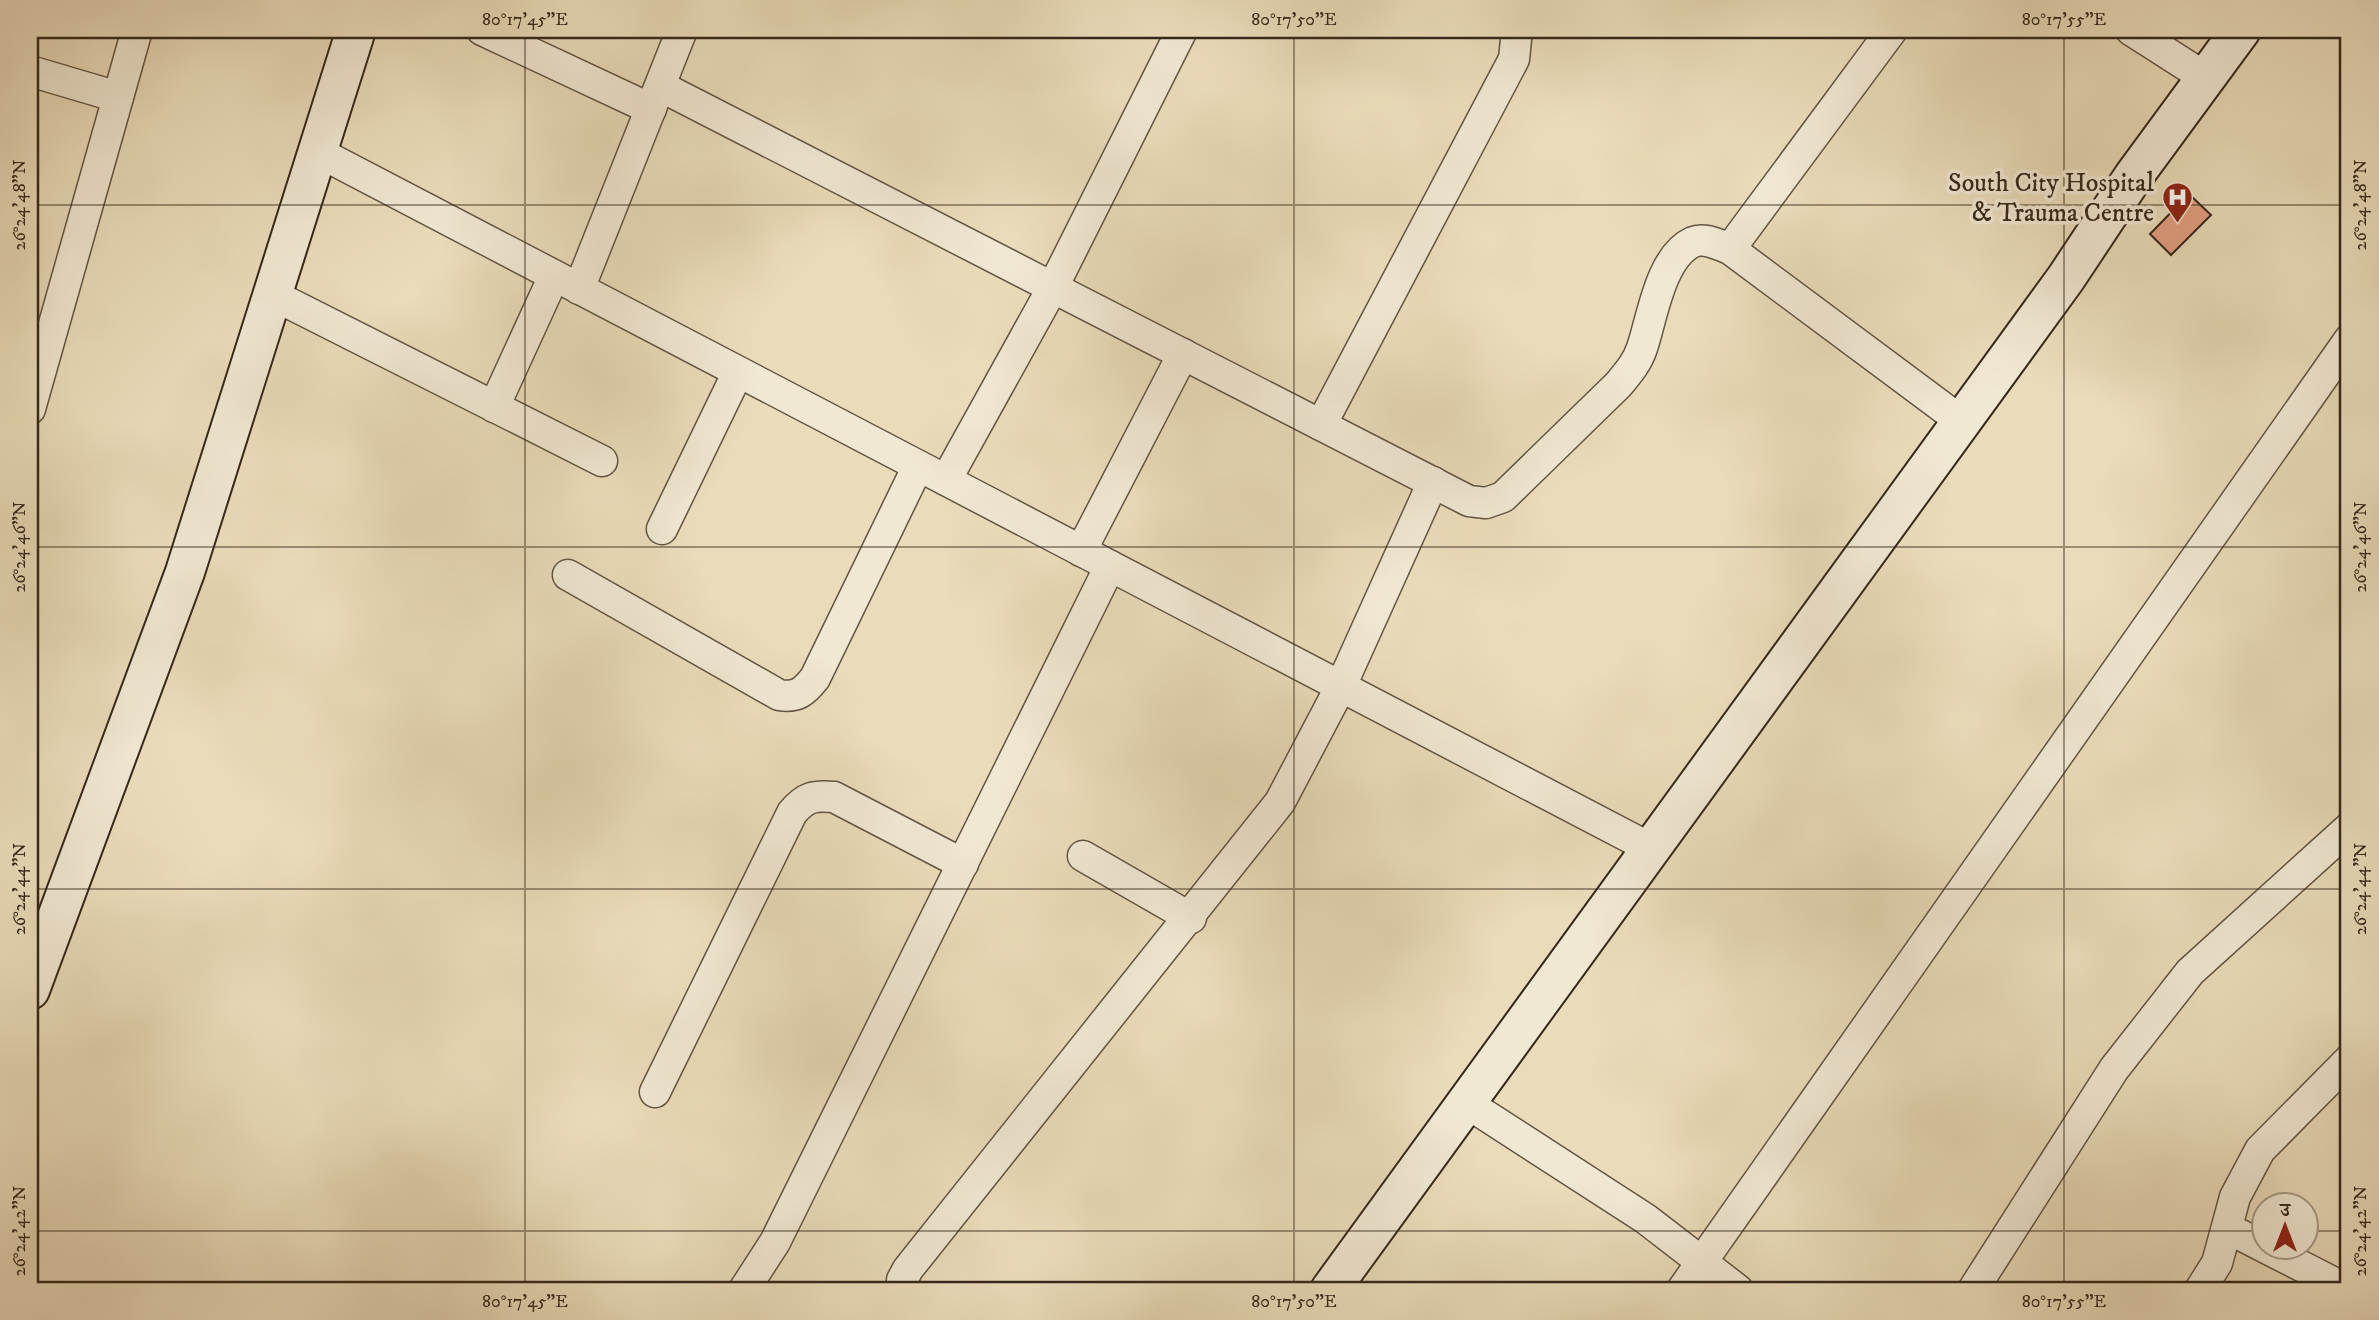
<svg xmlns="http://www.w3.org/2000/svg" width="2379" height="1320" font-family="'IM FELL DW Pica','Noto Serif Devanagari',serif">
<rect width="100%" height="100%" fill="#eadcbb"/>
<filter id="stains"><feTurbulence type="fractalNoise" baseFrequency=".00286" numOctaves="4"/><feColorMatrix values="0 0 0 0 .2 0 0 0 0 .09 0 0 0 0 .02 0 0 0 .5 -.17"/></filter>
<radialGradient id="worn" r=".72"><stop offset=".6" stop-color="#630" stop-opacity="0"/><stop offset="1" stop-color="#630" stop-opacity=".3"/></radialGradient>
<!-- building -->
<polygon fill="#e3a083" stroke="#35281b" stroke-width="2" points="2189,194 2211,215 2171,255 2150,234"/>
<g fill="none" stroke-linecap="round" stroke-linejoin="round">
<defs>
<g id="street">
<polyline points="482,30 651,109"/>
<polyline points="2131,30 2206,78"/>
<polyline points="30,71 118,97"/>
<path d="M660 86 1469 501 1486 503 1503 497 1618 385C1628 373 1637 363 1642 348 1652 319 1660 257 1693 242 1705 237 1719 245 1730 249L1961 421"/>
<polyline points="318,152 1650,848"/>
<polyline points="1730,249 1892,30"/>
<polyline points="579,289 682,30"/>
<polyline points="273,295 602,461"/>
<polyline points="494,407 554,276"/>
<polyline points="30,409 137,30"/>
<polyline points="1321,425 1514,59 1517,30"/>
<polyline points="946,480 1053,287 1182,30"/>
<polyline points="662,529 738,372"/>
<polyline points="1081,551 1183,354"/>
<path d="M568 575 779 695C797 698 804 692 815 678L918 466"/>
<polyline points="1083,856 1191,918"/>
<path d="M655 1092 792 813C805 797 814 795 834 797L963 864"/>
<polyline points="1465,1102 1646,1219 1738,1290"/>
<polyline points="2229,1229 2348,1290"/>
<polyline points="744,1290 775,1242 1110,566"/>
<polyline points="903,1290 902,1280 908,1269 1280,802 1341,686 1433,482"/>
<polyline points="1682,1290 2349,340"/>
<polyline points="1973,1290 2114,1069 2190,972 2349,828"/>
<polyline points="2200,1290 2217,1263 2235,1197 2260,1150 2349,1060"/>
</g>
<g id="secondary">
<polyline points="30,990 185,572 356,30"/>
<polyline points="1330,1290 2066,278 2133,177 2241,30"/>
</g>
</defs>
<!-- street casing -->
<use href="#street" stroke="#625543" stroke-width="33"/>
<!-- secondary casing -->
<use href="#secondary" stroke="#35281b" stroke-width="42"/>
<!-- street -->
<use href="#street" stroke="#f1e8d3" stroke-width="30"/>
<!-- secondary -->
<use href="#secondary" stroke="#f1e8d3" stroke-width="38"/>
</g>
<!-- ticks -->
<path fill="none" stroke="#35281b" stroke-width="2" stroke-opacity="0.45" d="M525 30V1290M1294 30V1290M2064 30V1290M30 205H2349M30 547H2349M30 889H2349M30 1231H2264M2306 1231H2349"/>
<!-- icons -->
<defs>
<symbol id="hospital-pin" viewBox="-11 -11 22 30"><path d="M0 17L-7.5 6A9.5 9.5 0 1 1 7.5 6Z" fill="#8f2418" stroke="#f1e8d3"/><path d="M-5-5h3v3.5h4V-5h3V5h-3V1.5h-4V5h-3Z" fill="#fff"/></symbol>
</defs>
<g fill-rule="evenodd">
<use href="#hospital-pin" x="2160" y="180" width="35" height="47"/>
</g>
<g text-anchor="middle" stroke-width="7" stroke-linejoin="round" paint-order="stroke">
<!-- poi labels -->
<g font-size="26" fill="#35281b" stroke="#f1e8d3" text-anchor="end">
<text x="2154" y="191">South City Hospital<tspan x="2154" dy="30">&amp; Trauma Centre</tspan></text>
</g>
</g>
<!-- margin -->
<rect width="2379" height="1320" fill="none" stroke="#eadcbb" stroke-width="77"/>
<!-- north arrow -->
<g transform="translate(2285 1226)"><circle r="33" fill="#f1e8d3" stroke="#a69b89" stroke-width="2"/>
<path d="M0-5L12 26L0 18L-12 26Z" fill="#8f2418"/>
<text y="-10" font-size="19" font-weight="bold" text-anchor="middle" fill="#35281b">उ</text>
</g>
<rect x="38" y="38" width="2302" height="1244" fill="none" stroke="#35281b" stroke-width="2.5"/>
<g font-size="18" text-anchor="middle" fill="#35281b">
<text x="525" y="25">80°17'45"E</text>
<text x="1294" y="25">80°17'50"E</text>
<text x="2064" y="25">80°17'55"E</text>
<text transform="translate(19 205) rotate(-90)" y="6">26°24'48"N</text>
<text transform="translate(2360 205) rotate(-90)" y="6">26°24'48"N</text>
<text transform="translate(19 547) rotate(-90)" y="6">26°24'46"N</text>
<text transform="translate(2360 547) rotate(-90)" y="6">26°24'46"N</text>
<text transform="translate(19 889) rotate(-90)" y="6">26°24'44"N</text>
<text transform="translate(2360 889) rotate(-90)" y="6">26°24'44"N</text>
<text transform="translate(19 1231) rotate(-90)" y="6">26°24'42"N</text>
<text transform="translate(2360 1231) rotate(-90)" y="6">26°24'42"N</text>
<text x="525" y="1307">80°17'45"E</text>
<text x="1294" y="1307">80°17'50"E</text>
<text x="2064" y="1307">80°17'55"E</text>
</g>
<rect width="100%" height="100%" filter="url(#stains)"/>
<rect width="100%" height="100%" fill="url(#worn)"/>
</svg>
